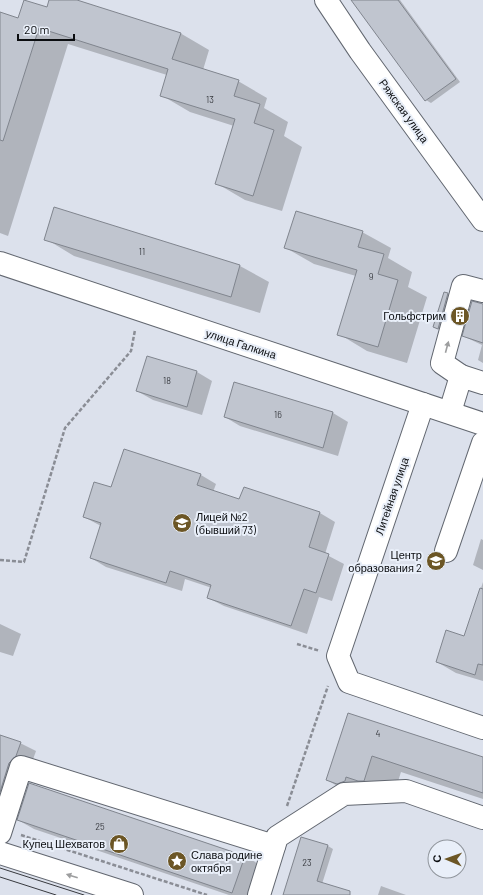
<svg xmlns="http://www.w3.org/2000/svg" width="483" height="895" font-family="Barlow,sans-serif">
<rect width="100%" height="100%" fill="#dce1ec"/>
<!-- shadow -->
<g fill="#0003">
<polygon points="50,0 73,0 180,33 209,50 203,70 238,81 267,98 264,108 288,122 284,136 302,147 282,211 245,200 216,183 234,126 190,112 161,95 167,75 68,44 8,236 0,233 0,24 18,19 48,8"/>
<polygon points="352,0 400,0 460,82 431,103 426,100"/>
<polygon points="55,209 240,266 269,282 260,313 74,256 46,239"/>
<polygon points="362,232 391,248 388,258 412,272 408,287 427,297 407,363 367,351 339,334 356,276 314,264 286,248"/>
<polygon points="448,294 463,303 450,336 434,327"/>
<polygon points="483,305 483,363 478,360 482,345 463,336"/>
<polygon points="148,357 197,372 212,381 202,415 153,400 137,391"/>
<polygon points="235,383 333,413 348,422 338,456 240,426 225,417"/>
<polygon points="124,450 201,475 216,484 213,492 240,500 244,488 320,513 335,522 325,554 344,564 332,601 319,597 307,634 224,606 208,598 212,588 185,579 182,591 106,567 91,558 101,526 84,517 112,489"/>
<polygon points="481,539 483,540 483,570 473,565"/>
<polygon points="483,582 483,681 456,673 437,662 465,637"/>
<polygon points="0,624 21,634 13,656 0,652"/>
<polygon points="349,714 483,758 483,799 401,772 393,797 356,797 327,780"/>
<polygon points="0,736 20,743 36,751 31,765 0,821"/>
<polygon points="18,820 245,856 260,865 250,895 229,895 34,829"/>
<polygon points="328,846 333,849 322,884 333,895 284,895"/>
<polygon points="381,886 406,895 378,895"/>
</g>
<!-- building -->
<g fill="#c0c5cf" stroke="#80858e">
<polygon points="24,0 47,7 49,0 77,0 181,33 172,59 239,80 234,96 260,104 254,123 274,130 253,196 215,184 235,119 160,96 168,69 39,28 3,141 0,140 0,12 18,18"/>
<polygon points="351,0 398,0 456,79 425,101"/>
<polygon points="54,207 240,265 231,297 44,240"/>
<polygon points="296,211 363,231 358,247 384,254 378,274 398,280 378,347 337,335 357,270 284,248"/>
<polygon points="444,292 448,293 438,329 433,327"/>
<polygon points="472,301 483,304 483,343 462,336"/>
<polygon points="147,356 197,371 187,407 136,391"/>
<polygon points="234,382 333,412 323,448 224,417"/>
<polygon points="124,449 201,474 197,485 239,499 244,487 320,512 309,547 329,554 316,593 304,589 291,626 207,598 211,585 170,571 166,583 90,558 101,523 83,517 94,482 111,487"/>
<polygon points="480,588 483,589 483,665 478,664 475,675 436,662 446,630 464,636"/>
<polygon points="348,713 483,757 483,793 372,756 364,781 358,781 346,777 345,781 337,784 326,780"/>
<polygon points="0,735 21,742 16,756 9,763 0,792"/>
<polygon points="29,783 245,856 232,893 17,820"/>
<polygon points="301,837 328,845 317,881 350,891 350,895 283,895"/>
</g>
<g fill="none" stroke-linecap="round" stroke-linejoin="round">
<defs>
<g id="minor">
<polyline points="326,0 360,51 483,220"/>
<polyline points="0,263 483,424"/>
<polyline points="461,376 442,363 463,286 483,291"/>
<polyline points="423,404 338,656 349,682 483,728"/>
<polyline points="450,412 461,376 483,383"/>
<polyline points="446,551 483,443"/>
<polyline points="0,833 21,767 274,846"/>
<polyline points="259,895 277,837 344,794 406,791 483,818"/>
</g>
<polyline id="major" points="0,853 132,895"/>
</defs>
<!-- minor casing -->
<use href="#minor" stroke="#626770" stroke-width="24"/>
<!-- major casing -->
<use href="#major" stroke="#626770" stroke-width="24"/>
<!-- path -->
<g stroke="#8a8d95" stroke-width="2.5" stroke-dasharray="4 2" stroke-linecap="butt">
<polyline points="0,560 24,562 65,428 131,351 135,330"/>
<polyline points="297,644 320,651"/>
<polyline points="287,806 328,686"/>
<polyline points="21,835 207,895"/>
</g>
<!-- minor -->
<use href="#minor" stroke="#fff" stroke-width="22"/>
<!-- major -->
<use href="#major" stroke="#fff" stroke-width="22"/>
<!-- tram -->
<g stroke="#37393e" stroke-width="1">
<polyline points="0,868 84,895"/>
<polyline points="0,877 56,895"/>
</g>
</g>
<!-- one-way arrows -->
<defs><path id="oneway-solid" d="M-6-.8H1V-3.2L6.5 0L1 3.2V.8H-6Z"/></defs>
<g fill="#9d9e9f">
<use href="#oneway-solid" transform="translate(447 347) rotate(-75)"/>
<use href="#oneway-solid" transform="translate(72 876) rotate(-162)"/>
</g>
<!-- icons -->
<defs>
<symbol id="building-disc" viewBox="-11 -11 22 22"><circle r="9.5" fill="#6c5625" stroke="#e9eff9"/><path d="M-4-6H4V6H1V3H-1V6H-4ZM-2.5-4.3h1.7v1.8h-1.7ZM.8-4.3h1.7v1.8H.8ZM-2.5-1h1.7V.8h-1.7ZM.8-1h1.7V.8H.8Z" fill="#fff"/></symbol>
<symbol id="school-disc" viewBox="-11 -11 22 22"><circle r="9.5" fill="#6c5625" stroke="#e9eff9"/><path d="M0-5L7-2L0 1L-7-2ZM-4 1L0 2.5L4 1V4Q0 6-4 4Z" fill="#fff"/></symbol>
<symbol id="shop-disc" viewBox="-11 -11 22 22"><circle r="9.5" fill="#6c5625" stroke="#e9eff9"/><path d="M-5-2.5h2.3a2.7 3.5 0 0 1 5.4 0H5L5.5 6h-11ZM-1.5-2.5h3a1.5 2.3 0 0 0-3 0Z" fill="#fff"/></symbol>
<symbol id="sight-disc" viewBox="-11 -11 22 22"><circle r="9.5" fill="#6c5625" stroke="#e9eff9"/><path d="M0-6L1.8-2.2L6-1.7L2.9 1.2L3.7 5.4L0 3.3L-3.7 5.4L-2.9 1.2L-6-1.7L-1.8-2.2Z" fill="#fff"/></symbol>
</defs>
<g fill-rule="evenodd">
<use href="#building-disc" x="449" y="305" width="22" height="22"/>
<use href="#school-disc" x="171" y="512" width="22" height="22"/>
<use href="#school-disc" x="425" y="550" width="22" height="22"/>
<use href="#shop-disc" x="108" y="833" width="22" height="22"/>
<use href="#sight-disc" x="166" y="850" width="22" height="22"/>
</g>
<g text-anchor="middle" stroke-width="4" stroke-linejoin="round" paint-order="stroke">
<!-- number labels -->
<g font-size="9" fill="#383b40">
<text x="210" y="103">13</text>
<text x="142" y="255">11</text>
<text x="371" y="280">9</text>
<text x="167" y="384">18</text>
<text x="278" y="418">16</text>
<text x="378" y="737">4</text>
<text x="100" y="830">25</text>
<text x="307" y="866">23</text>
</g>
<!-- street labels -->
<g font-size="11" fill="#0b0d10" stroke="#e9eff9">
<text transform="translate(404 111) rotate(54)" y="4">Ряжская улица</text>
<text transform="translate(241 344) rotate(18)" y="4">улица Галкина</text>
<text transform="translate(392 496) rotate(-71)" y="4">Литейная улица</text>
</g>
<!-- poi labels -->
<g font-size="11" fill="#0b0d10" stroke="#e9eff9" text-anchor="end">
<text x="446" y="320">Гольфстрим</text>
<text x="196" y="521" text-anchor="start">Лицей №2<tspan x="196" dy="13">(бывший 73)</tspan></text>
<text x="422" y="559">Центр<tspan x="422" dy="13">образования 2</tspan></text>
<text x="105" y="848">Купец Шехватов</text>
<text x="191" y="859" text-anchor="start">Слава родине<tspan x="191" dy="13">октября</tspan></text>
</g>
</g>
<!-- north arrow -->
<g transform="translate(447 859) rotate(272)"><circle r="19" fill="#e9eff9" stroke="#90959c"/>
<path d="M0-3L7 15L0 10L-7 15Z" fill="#6c5625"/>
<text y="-6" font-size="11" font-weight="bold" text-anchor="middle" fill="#0b0d10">С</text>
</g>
<!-- scale -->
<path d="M18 34v6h56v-6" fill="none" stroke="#0b0d10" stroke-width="2"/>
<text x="24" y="34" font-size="12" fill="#0b0d10" stroke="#e9eff9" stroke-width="3" paint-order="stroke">20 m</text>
</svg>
